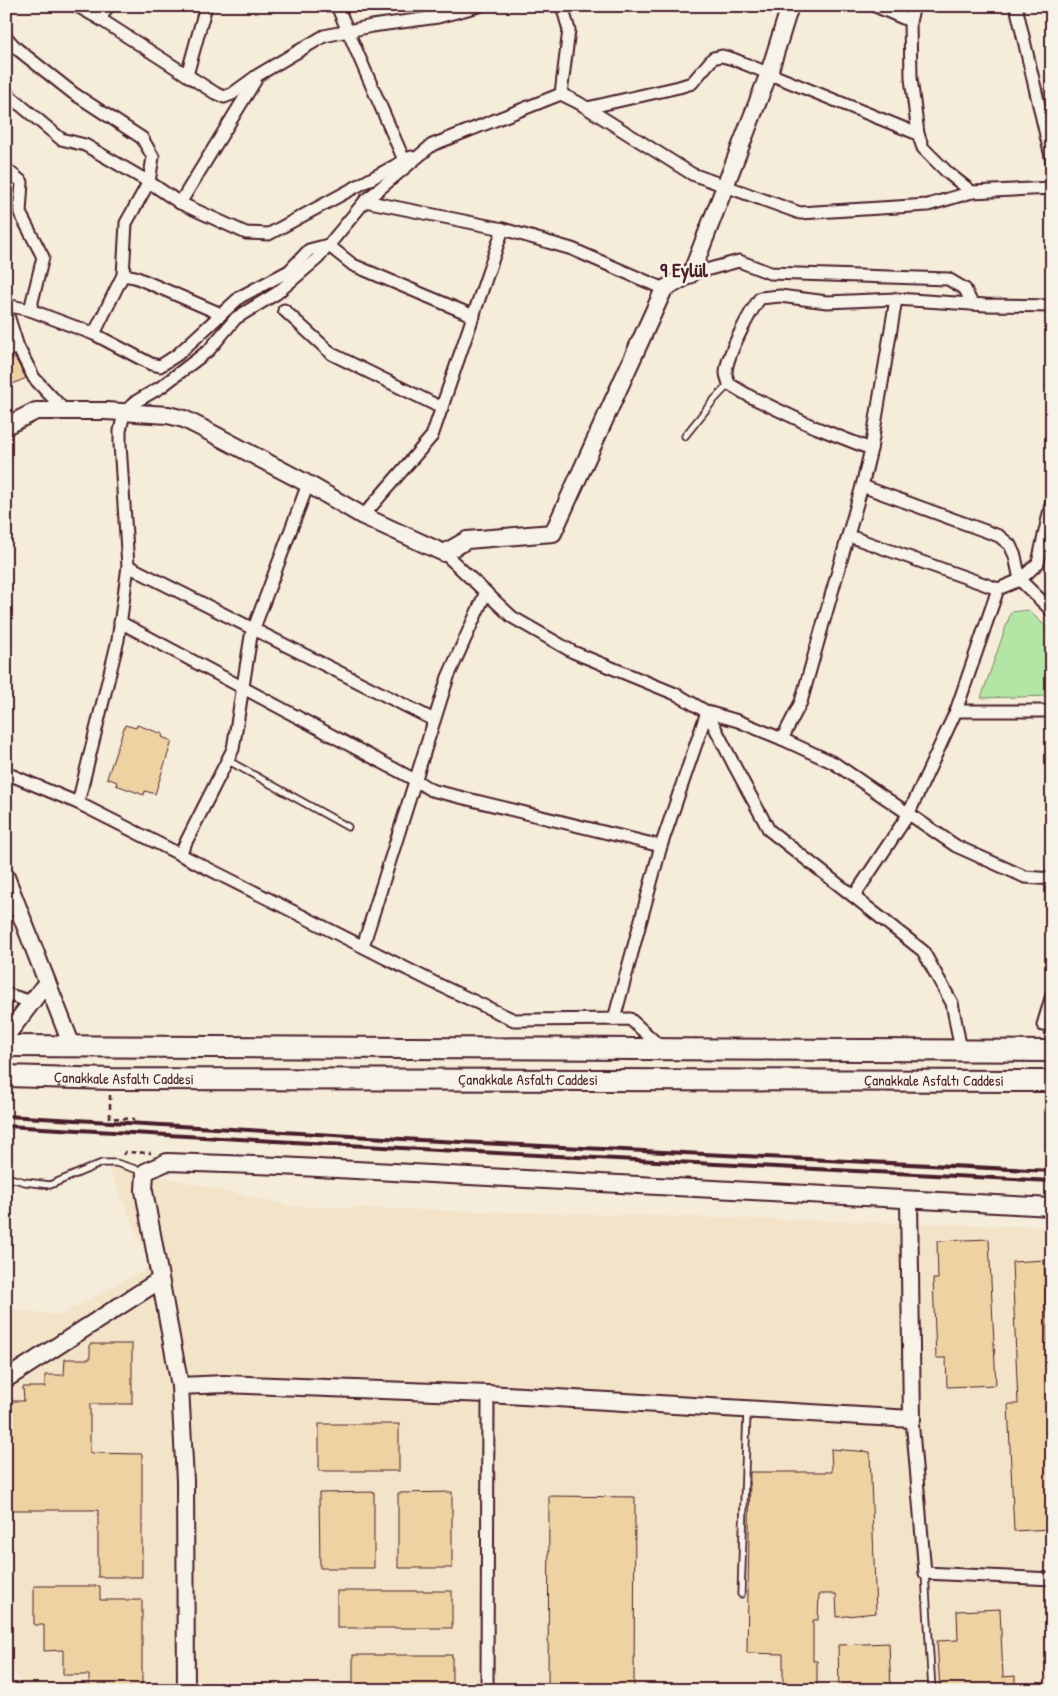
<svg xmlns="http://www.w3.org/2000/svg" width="1058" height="1696" font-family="'Patrick Hand',sans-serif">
<rect width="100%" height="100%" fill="#f5ecda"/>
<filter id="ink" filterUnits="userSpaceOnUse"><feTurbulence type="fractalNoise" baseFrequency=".02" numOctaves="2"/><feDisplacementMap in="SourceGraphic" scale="10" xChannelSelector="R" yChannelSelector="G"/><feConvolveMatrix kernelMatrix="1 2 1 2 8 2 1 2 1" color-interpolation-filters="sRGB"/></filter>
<g filter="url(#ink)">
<!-- built -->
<polygon fill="#f3e4c9" points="107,1164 290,1206 1052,1227 1052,1690 27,1690 6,1661 6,1309 60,1315 151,1266"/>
<!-- green -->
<polygon fill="#b4e5a5" stroke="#7f8268" points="1028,610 1052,632 1052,696 981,698 1011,612"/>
<!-- building -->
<g fill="#eed2a2" stroke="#4a1f2b">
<polygon points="15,358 26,378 6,387 6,361"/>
<polygon points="125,725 136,728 137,725 163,734 162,737 172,741 155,794 145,791 144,795 116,785 117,782 107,778"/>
<polygon points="989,1239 996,1385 947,1387 946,1358 936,1358 933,1279 938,1279 937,1241"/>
<polygon points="1044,1260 1052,1438 1052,1529 1014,1531 1008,1404 1018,1404 1012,1262"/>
<polygon points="90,1344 132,1344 132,1404 90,1404 90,1453 142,1454 142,1577 98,1577 98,1510 6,1510 6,1401 24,1401 23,1387 45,1387 45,1375 64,1375 65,1359 90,1359"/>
<rect x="319" y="1424" width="80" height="47"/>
<polygon points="831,1449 870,1452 876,1613 837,1617 836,1594 819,1594 818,1620 813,1620 813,1661 817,1661 817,1690 783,1690 783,1654 747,1653 750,1472 832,1472"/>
<polygon points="374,1492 374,1568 320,1568 319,1493"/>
<polygon points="452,1492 452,1568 398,1568 398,1493"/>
<polygon points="549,1496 635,1497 634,1690 548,1690"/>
<polygon points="34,1586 100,1586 100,1600 142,1600 142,1690 89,1690 89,1675 63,1675 63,1650 44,1651 44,1625 34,1625"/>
<rect x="337" y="1591" width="115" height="37"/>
<polygon points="1000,1609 1003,1677 1015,1676 1015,1690 940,1690 937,1641 958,1640 957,1611"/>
<polygon points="889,1643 891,1690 839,1690 838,1645"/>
<rect x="353" y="1655" width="99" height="35"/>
</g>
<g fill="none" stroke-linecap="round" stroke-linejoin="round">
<defs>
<g id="lane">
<polyline points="685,436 713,401 729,384"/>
<polyline points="227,760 348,827"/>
<polyline points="6,1177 25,1182 50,1185 102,1163 116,1163 145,1172"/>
<polyline points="925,1573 932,1690"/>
<polyline points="741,1594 747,1411"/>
</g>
<g id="street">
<polyline points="77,6 100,19 215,93 224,97 232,94 258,75 324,36 372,26 438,17 479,6"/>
<polyline points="337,6 404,160"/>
<polyline points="875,6 910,21"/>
<polyline points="914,6 910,21 911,78 918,134 923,148 948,173 972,192 1052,188"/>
<polyline points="1016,6 1052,161"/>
<polyline points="100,19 108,6"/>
<polyline points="6,37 16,48 73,93 142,138 153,157 149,182 126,223 123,275 94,334"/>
<polyline points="187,75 206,6"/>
<polyline points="6,93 61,139 85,145 149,182 180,203 246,233 269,234 411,157"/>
<polyline points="561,94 569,30 562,6"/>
<polyline points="587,108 679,87 692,83 713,58 722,56 733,59 918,134"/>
<polyline points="6,169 22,182 20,213 43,257 30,310"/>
<polyline points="365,201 503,229 572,249 664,289"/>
<polyline points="180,203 255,81"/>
<polyline points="691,274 739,261 770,273 948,279 965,289 972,304"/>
<polyline points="123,275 135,277 221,314"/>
<polyline points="6,305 30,310 94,334 151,364 160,366 177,355 240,297 289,271 309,250 328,245 353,265 474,316"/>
<polyline points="6,309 18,347 34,378 65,411"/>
<polyline points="284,310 332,354 442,408"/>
<polyline points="6,352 18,347"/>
<path d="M871 449 812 426 751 397 729 384C728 380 726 376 726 373 726 356 750 312 760 298L780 296 827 302 896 299 986 305 1052 306"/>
<polyline points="862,486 999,536 1010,545 1015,556 1020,580 1052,611"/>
<polyline points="363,516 432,436 503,229"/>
<polyline points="849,536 998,589"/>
<polyline points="444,553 512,617 573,652 678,695 707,712 735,767 769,830 923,951 952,1003 961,1050"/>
<polyline points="128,566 434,720"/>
<polyline points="120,622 415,780 431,790 661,846"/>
<polyline points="956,711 1052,711"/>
<polyline points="782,739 801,702 862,486 871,449 896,299"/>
<polyline points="6,773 78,803 433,982 514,1020 630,1019 662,1048"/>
<polyline points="78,803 118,640 128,566 120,444 120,431 124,413 135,402 161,387 209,350 236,318 277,293 318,258 365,201 432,145 561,94 579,103 692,174 800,213 928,205 972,192"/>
<polyline points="180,854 233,749 251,636 308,484"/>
<polyline points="854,896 908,815 956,711 998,589 1020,580 1038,563 1052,500"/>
<polyline points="363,946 448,677 486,592"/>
<polyline points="6,994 32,1002"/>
<polyline points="614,1019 661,846 707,712 738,721 782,739 834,763 956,846 1025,877 1052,879"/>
<polyline points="1043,1025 1052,995"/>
<polyline points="912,1419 925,1573 1052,1579"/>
<polyline points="487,1690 488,1394"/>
</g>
<g id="secondary">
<polyline points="6,426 36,411 106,411 168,415 184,419 200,427 308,484 363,516 444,553 467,540 553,533 664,289 691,274 769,73 790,6"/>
<polyline points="6,877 72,1046"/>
<polyline points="6,1036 47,982"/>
<polyline points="6,1379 160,1280"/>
<polyline points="180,1386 224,1384 488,1394 912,1419 909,1200"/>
<polyline points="186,1690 185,1481 180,1386 144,1191 145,1172 167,1162 280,1166 1052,1207"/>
</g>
<g id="highway">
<polyline points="6,1046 1052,1051"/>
<path id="s1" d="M6 1076 112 1079 1052 1081"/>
</g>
</defs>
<!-- lane casing -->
<use href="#lane" stroke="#4a1f2b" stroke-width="9"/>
<!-- street casing -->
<use href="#street" stroke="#4a1f2b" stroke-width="15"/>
<!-- secondary casing -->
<use href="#secondary" stroke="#4a1f2b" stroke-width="20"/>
<!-- highway casing -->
<use href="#highway" stroke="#4a1f2b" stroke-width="24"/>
<!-- path -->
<g stroke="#4a1f2b" stroke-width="2.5" stroke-dasharray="5 4" stroke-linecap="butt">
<polyline points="110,1095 110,1118 135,1119"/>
<polyline points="123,1155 126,1152 151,1153"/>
</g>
<!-- lane -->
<use href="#lane" stroke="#f7f3e8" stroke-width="5.5"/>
<!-- street -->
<use href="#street" stroke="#f7f3e8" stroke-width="11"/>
<!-- secondary -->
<use href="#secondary" stroke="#f7f3e8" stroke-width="16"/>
<!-- highway -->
<use href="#highway" stroke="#f7f3e8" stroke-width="20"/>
<!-- rail -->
<g stroke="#4a1f2b" stroke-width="4">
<polyline points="6,1116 420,1140 1052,1171"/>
<polyline points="6,1126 419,1149 1052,1181"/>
</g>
</g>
</g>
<g text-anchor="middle" stroke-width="5" stroke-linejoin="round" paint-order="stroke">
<!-- street labels -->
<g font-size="15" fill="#4a1f2b" stroke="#f7f3e8">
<text dy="5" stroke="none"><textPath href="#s1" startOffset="118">Çanakkale Asfaltı Caddesi</textPath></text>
<text dy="5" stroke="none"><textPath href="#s1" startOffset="522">Çanakkale Asfaltı Caddesi</textPath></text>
<text dy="5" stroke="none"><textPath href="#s1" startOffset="928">Çanakkale Asfaltı Caddesi</textPath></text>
</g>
<!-- district labels -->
<g font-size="20" font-weight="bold" fill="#4a1f2b" stroke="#f7f3e8">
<text x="684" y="277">9 Eylül</text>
</g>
</g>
<!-- margin -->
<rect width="1058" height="1696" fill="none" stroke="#f7f3e8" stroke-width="25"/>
<rect x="12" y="12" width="1033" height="1671" fill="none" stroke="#4a1f2b" stroke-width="2" filter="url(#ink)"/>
</svg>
